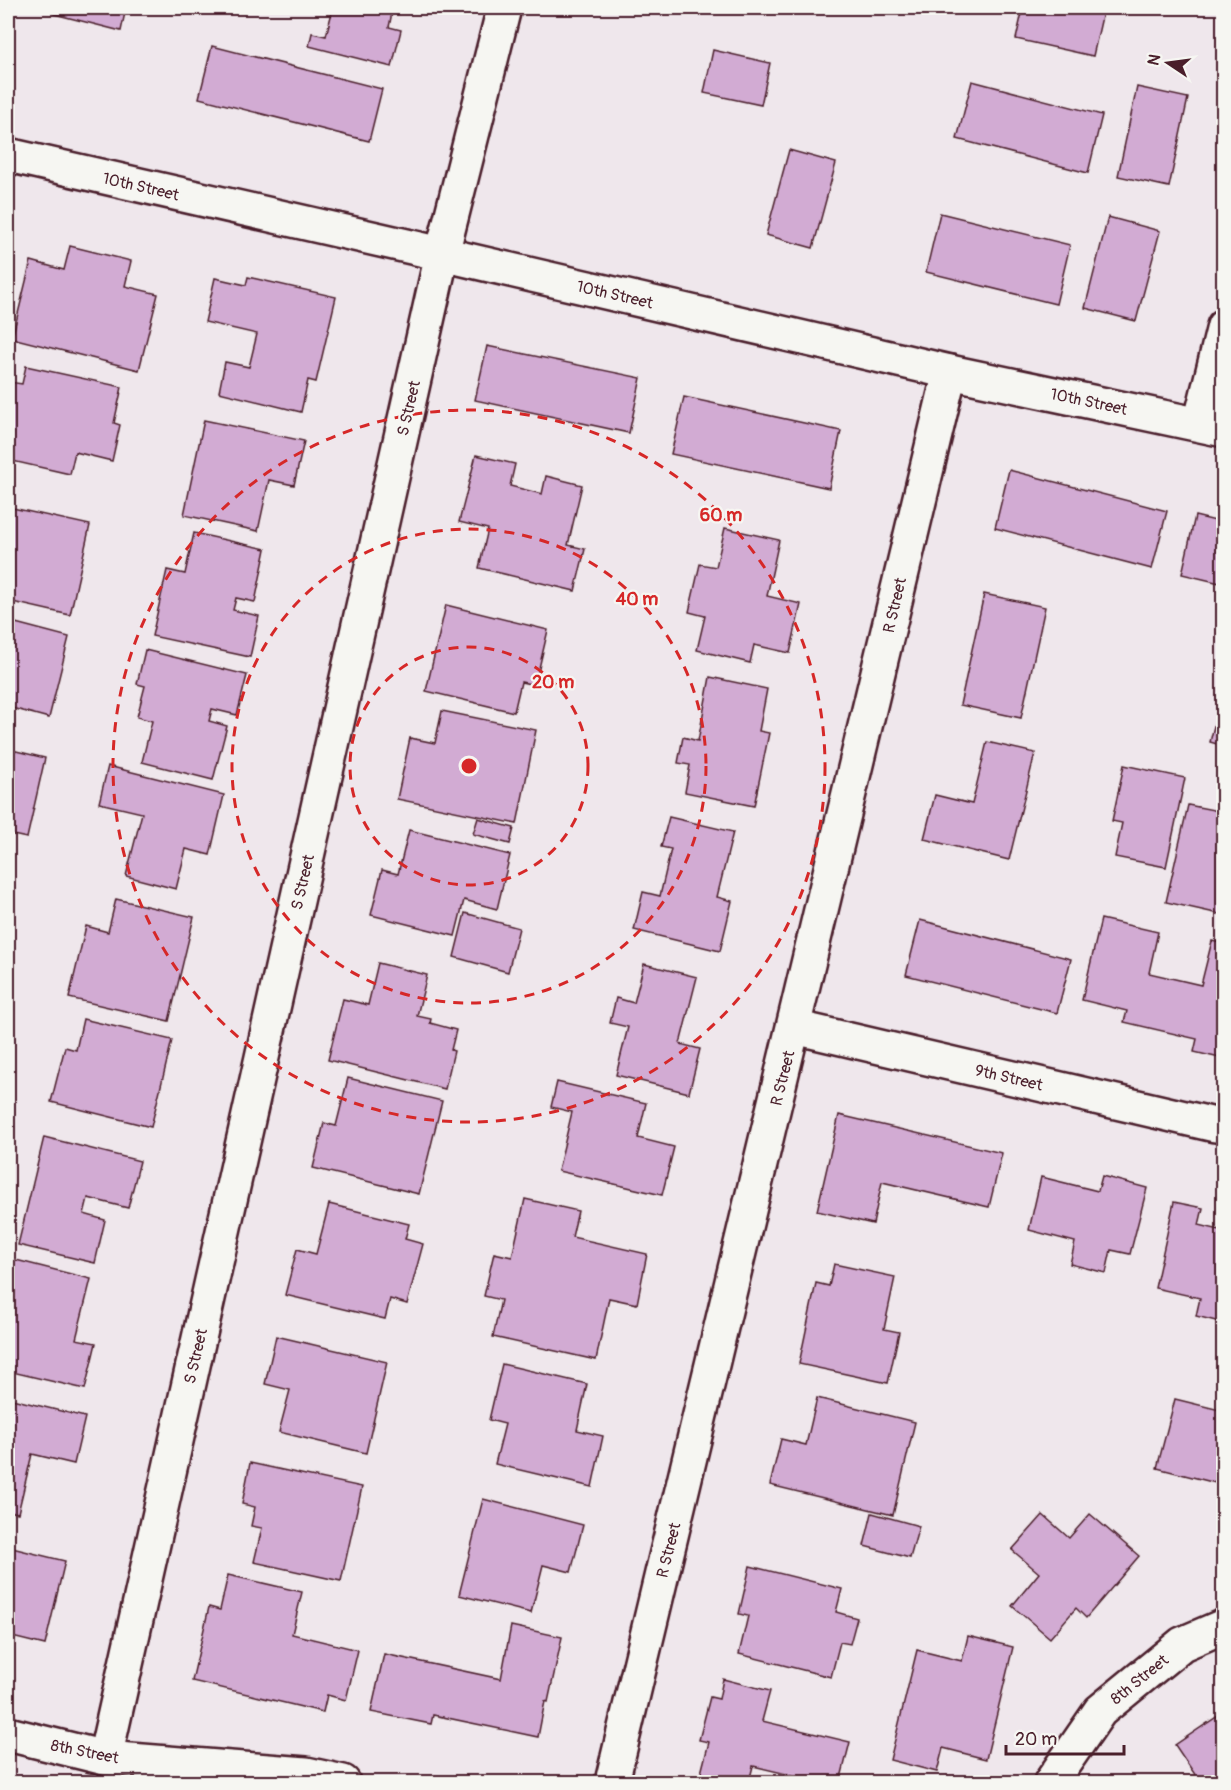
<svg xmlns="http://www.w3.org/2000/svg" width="1231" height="1790" font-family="Pangolin,sans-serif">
<rect width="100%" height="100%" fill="#efe7ec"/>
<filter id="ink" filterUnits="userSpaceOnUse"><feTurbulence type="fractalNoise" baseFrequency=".0167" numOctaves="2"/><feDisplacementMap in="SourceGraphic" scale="12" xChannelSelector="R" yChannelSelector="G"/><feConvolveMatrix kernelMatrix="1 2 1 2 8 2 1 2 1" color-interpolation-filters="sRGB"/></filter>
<g filter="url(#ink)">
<!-- building -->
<g fill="#d2abd3" stroke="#4a1f2b" stroke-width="1.5">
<polygon points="56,8 126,8 121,31 54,14"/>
<polygon points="333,8 393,8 389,27 401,30 392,67 309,46 312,33 326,36"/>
<polygon points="1023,8 1104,8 1093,56 1016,39"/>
<polygon points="212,46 382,89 369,141 199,98"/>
<polygon points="713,50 770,63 761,105 704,93"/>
<polygon points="972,81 1102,115 1088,173 957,139"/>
<polygon points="1137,87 1188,98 1169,187 1118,176"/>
<polygon points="789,150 836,163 813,248 766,235"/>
<polygon points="940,213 1070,245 1056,304 926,272"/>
<polygon points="1108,217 1160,231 1136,321 1085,308"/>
<polygon points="70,246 131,261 125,286 158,294 139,370 12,338 31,261 64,270"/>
<polygon points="248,277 336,297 316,382 308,380 301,412 219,392 225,362 249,367 257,334 205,322 215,278 246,285"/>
<polygon points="487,346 641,378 629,433 475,400"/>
<polygon points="26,366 122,387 114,423 120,425 112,461 75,452 70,474 8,460 8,387 9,382 22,384"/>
<polygon points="684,397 841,431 829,488 671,454"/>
<polygon points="204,420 304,441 294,485 269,480 258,531 184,515"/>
<polygon points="476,455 515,464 510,486 542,494 546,476 582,485 568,545 585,549 575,591 479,568 488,529 459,522"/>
<polygon points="1009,470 1167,511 1152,569 995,528"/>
<polygon points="8,507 90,525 70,615 8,601"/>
<polygon points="1195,516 1224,523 1224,584 1182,574"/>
<polygon points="725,528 779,540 767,596 801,604 790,653 754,645 750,663 697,650 705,616 689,612 700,564 716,567"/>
<polygon points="194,533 266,549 255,602 236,598 233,610 259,616 250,657 152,636 167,570 185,574"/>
<polygon points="984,594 1045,607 1021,718 960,705"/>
<polygon points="446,605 548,630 535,685 521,682 514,712 426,691"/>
<polygon points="8,621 69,637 49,718 8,707"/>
<polygon points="145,650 247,675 237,715 212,709 209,721 227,726 213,780 142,762 152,721 137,717 145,686 137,684"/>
<polygon points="710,677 767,689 759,731 769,733 754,806 685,792 690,765 678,763 683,737 698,741"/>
<polygon points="442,711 536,730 517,824 397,799 410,738 435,743"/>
<polygon points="1217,714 1224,716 1224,746 1210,742"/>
<polygon points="987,742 1035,753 1009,860 924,839 935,795 972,804"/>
<polygon points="8,749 45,758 27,838 8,834"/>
<polygon points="1124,765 1185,778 1166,867 1115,857 1122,823 1112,821"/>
<polygon points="108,766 224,795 210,855 186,849 176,889 126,876 142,813 99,803"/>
<polygon points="1188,805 1224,812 1224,915 1166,902"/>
<polygon points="669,817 733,832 717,897 732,901 720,951 634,930 643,892 660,896 671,849 661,847"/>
<polygon points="478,818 514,828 510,844 473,834"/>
<polygon points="409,830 510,855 497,909 464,900 455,936 371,915 382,870 398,874"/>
<polygon points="116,899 194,917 169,1021 69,998 86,926 108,932"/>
<polygon points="465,913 519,928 508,972 454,957"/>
<polygon points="1101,919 1158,932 1149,973 1201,985 1212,941 1224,944 1224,1059 1194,1052 1197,1039 1124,1022 1127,1011 1082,1000"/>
<polygon points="920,920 1071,959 1057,1013 906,975"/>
<polygon points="378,963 427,975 417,1016 431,1019 430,1023 456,1030 451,1050 454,1051 445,1089 328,1060 343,999 368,1005"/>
<polygon points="644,964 697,977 680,1044 700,1049 689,1093 616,1075 628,1027 610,1023 616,998 634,1003"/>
<polygon points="83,1019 172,1040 151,1127 51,1102 65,1047 76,1050"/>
<polygon points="348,1078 442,1101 419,1194 313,1168 324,1123 336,1126"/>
<polygon points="557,1082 646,1103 638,1138 674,1147 662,1195 558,1171 572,1112 551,1107"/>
<polygon points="839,1115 1002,1153 989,1207 882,1182 873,1224 817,1211"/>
<polygon points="44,1137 140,1161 128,1208 88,1198 84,1214 105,1220 95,1263 18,1245"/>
<polygon points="1102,1176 1147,1188 1130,1254 1111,1250 1106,1273 1070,1264 1075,1242 1029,1230 1041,1177 1098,1191"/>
<polygon points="525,1199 578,1211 572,1237 647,1254 637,1304 609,1298 596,1360 493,1337 501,1300 484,1296 494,1253 512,1257"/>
<polygon points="1174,1202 1203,1208 1199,1225 1224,1231 1224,1323 1196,1316 1200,1298 1155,1288"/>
<polygon points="329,1204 409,1224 405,1239 423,1244 407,1304 390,1299 385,1319 285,1295 297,1249 316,1254"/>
<polygon points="8,1258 91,1279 76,1339 96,1343 85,1389 8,1371"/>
<polygon points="834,1264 895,1277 884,1329 899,1332 888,1383 799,1364 816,1283 829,1286"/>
<polygon points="276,1336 387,1362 366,1453 279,1432 290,1390 265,1384"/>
<polygon points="502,1364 587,1384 577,1430 603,1436 592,1487 495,1464 505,1424 489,1420"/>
<polygon points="8,1398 85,1417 74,1464 32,1454 18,1513 8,1511"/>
<polygon points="817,1398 915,1422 893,1515 770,1485 781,1439 806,1445"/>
<polygon points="1175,1399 1224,1411 1224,1451 1216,1483 1157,1468"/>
<polygon points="250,1463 362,1487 341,1581 254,1562 262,1528 251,1526 255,1507 242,1504"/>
<polygon points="483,1499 583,1525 571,1572 543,1565 531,1613 459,1595"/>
<polygon points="872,1513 919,1526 910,1558 864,1546"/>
<polygon points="1090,1514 1139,1556 1086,1618 1076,1608 1050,1638 1012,1606 1039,1573 1012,1550 1043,1515 1069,1538"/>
<polygon points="8,1547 65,1561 45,1645 8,1636"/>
<polygon points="750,1566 842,1589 836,1612 857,1618 850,1644 840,1642 831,1677 739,1654 748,1616 739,1614"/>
<polygon points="228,1575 302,1592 292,1634 358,1650 346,1700 327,1695 323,1712 192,1681 209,1607 220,1610"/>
<polygon points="511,1626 562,1637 548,1702 545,1701 538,1737 433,1715 431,1724 371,1712 384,1654 501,1679"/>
<polygon points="968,1636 1013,1647 986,1759 943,1748 937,1772 890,1760 917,1650 962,1661"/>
<polygon points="723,1679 770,1691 762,1721 850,1742 840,1782 789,1782 791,1775 753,1766 749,1782 723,1782 700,1777 709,1742 699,1740 710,1697 719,1699"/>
<polygon points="1224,1712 1224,1782 1200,1782 1175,1745"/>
</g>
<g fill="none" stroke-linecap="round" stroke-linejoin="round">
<defs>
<g id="minor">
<polyline points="8,155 442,254 950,372 1224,430"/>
<polyline points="1200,424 1224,326"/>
<polyline points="794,1027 1215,1125 1224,1124"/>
<polyline points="8,1734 105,1758 306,1774 343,1782"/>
<polyline points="105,1758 442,254 504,8"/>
<polyline points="612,1782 950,372"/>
<polyline points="1051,1782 1100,1711 1182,1644 1224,1626"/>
</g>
</defs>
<!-- minor casing -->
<use href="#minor" stroke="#4a1f2b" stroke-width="38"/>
<!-- minor -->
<use href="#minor" stroke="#f6f6f2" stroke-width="33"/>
</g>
</g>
<!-- distance rings -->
<g fill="none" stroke="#d62828" stroke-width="3" stroke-dasharray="10 8">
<circle cx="469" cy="766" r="119"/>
<circle cx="469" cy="766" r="237"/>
<circle cx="469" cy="766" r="356"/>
</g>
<g text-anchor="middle" stroke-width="4.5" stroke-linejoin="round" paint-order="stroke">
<!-- street labels -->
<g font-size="16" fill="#4a1f2b" stroke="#f6f6f2">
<text transform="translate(141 186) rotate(13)" y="6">10th Street</text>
<text transform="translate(615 294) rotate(13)" y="6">10th Street</text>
<text transform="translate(1089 401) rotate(12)" y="6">10th Street</text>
<text transform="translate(408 408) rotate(-77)" y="6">S Street</text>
<text transform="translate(894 605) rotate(-77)" y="6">R Street</text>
<text transform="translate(302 882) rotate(-77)" y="6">S Street</text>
<text transform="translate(1009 1077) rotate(13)" y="6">9th Street</text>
<text transform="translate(782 1078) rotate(-76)" y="6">R Street</text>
<text transform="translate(195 1356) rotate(-77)" y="6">S Street</text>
<text transform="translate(668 1550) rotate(-76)" y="6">R Street</text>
<text transform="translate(1139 1679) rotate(-39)" y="6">8th Street</text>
<text transform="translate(85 1751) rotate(11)" y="6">8th Street</text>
</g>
</g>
<circle cx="469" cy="766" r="9" fill="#d62828" stroke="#f6f6f2" stroke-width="3"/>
<g font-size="18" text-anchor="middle" font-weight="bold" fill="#d62828" stroke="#f6f6f2" stroke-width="4.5" stroke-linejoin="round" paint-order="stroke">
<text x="721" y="521">60 m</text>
<text x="637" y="605">40 m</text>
<text x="553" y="688">20 m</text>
</g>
<!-- margin -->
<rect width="1231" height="1790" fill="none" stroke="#f6f6f2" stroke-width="30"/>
<rect x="15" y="15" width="1201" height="1760" fill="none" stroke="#4a1f2b" stroke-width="2" filter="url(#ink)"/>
<!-- north arrow -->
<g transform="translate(1168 63) rotate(283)" stroke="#f6f6f2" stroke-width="4.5" paint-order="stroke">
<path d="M0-4.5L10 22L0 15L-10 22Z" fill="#4a1f2b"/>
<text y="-9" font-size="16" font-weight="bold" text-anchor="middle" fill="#4a1f2b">N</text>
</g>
<!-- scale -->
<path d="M1006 1745v9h118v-9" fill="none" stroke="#4a1f2b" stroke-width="3"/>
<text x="1015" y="1745" font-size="18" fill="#4a1f2b" stroke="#f6f6f2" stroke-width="4.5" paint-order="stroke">20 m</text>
</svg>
